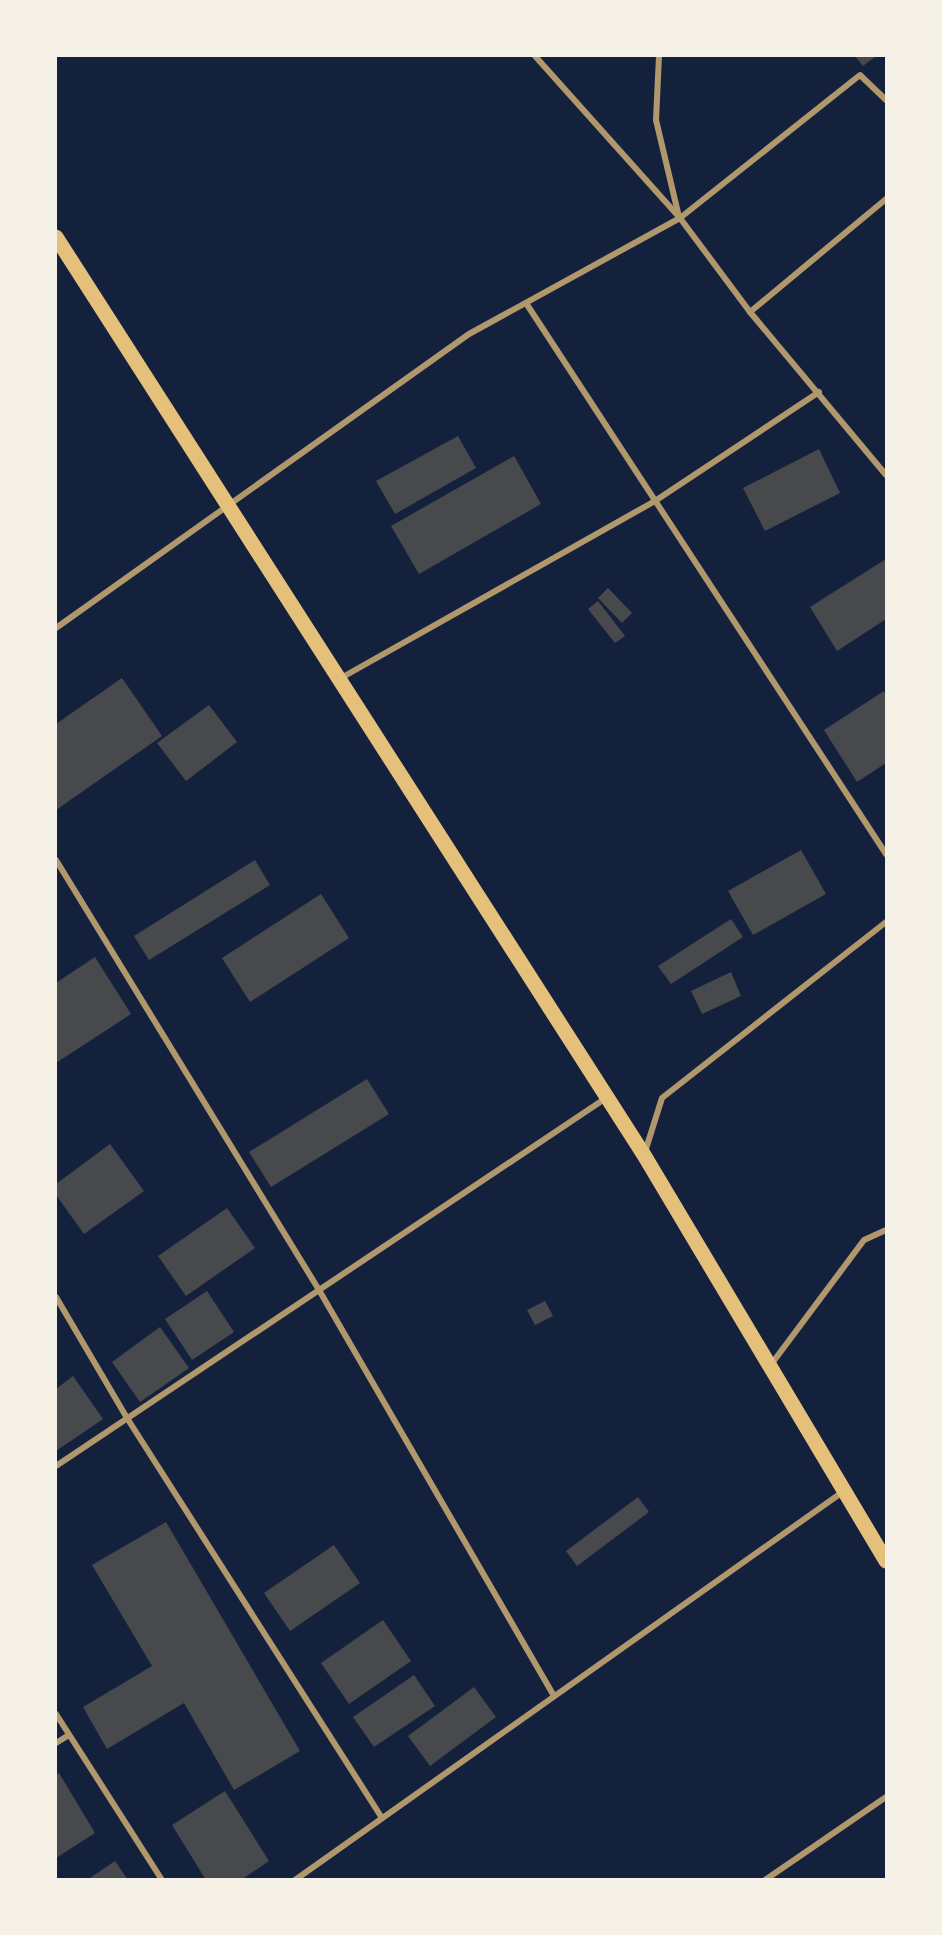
<svg xmlns="http://www.w3.org/2000/svg" width="942" height="1935" font-family="'DejaVu Sans',sans-serif">
<rect width="100%" height="100%" fill="#14213d"/>
<!-- building -->
<g fill="#48494c">
<polygon points="855,56 876,56 863,66"/>
<polygon points="458,436 476,468 395,514 376,481"/>
<polygon points="819,449 840,493 765,531 743,488"/>
<polygon points="514,456 541,504 419,574 391,526"/>
<polygon points="886,559 886,619 837,651 810,607"/>
<polygon points="608,588 632,613 622,623 598,598"/>
<polygon points="598,601 625,636 615,643 588,609"/>
<polygon points="122,678 162,736 56,810 56,724"/>
<polygon points="884,691 886,695 886,763 857,782 824,730"/>
<polygon points="209,705 237,742 186,781 157,743"/>
<polygon points="801,850 826,894 753,935 728,891"/>
<polygon points="255,860 270,885 149,960 134,936"/>
<polygon points="321,894 349,938 250,1002 222,958"/>
<polygon points="731,919 743,937 671,984 658,966"/>
<polygon points="95,957 131,1014 56,1063 56,983"/>
<polygon points="731,972 741,996 702,1014 691,991"/>
<polygon points="367,1079 389,1114 271,1187 249,1152"/>
<polygon points="110,1144 144,1191 84,1234 56,1195 56,1184"/>
<polygon points="227,1208 255,1248 186,1296 158,1256"/>
<polygon points="207,1291 234,1332 192,1360 165,1319"/>
<polygon points="545,1301 553,1316 535,1325 527,1310"/>
<polygon points="160,1327 189,1368 140,1402 112,1362"/>
<polygon points="73,1376 103,1419 56,1451 56,1389"/>
<polygon points="638,1497 649,1512 577,1566 566,1551"/>
<polygon points="166,1522 300,1751 234,1790 184,1703 107,1749 83,1707 152,1666 92,1565"/>
<polygon points="334,1545 360,1583 290,1631 264,1593"/>
<polygon points="383,1620 411,1661 349,1704 321,1663"/>
<polygon points="414,1675 435,1706 374,1747 353,1717"/>
<polygon points="474,1687 496,1717 430,1766 408,1736"/>
<polygon points="59,1773 95,1833 56,1858 56,1775"/>
<polygon points="225,1791 269,1861 241,1880 206,1880 172,1825"/>
<polygon points="115,1861 128,1880 87,1880"/>
</g>
<g fill="none" stroke-linecap="round" stroke-linejoin="round">
<!-- minor -->
<g stroke="#b1986c" stroke-width="6">
<polyline points="535,56 680,218 750,312 886,475"/>
<polyline points="659,56 656,120 679,217"/>
<polyline points="526,303 886,854"/>
<polyline points="750,312 886,199"/>
<polyline points="56,628 469,334 680,218 860,75 886,100"/>
<polyline points="341,678 655,501 819,392"/>
<polyline points="56,860 319,1290 554,1696"/>
<polyline points="645,1152 662,1098 886,922"/>
<polyline points="56,1297 127,1418 382,1818"/>
<polyline points="770,1366 864,1240 886,1230"/>
<polyline points="56,1466 606,1098"/>
<polyline points="56,1714 162,1880"/>
<polyline points="56,1743 69,1735"/>
<polyline points="295,1880 844,1491"/>
<polyline points="765,1880 886,1797"/>
</g>
<!-- primary -->
<polyline stroke="#e5c07b" stroke-width="15" points="56,237 644,1155 886,1561"/>
</g>
<!-- border -->
<rect width="942" height="1935" fill="none" stroke="#f6f1e7" stroke-width="114"/>
</svg>
